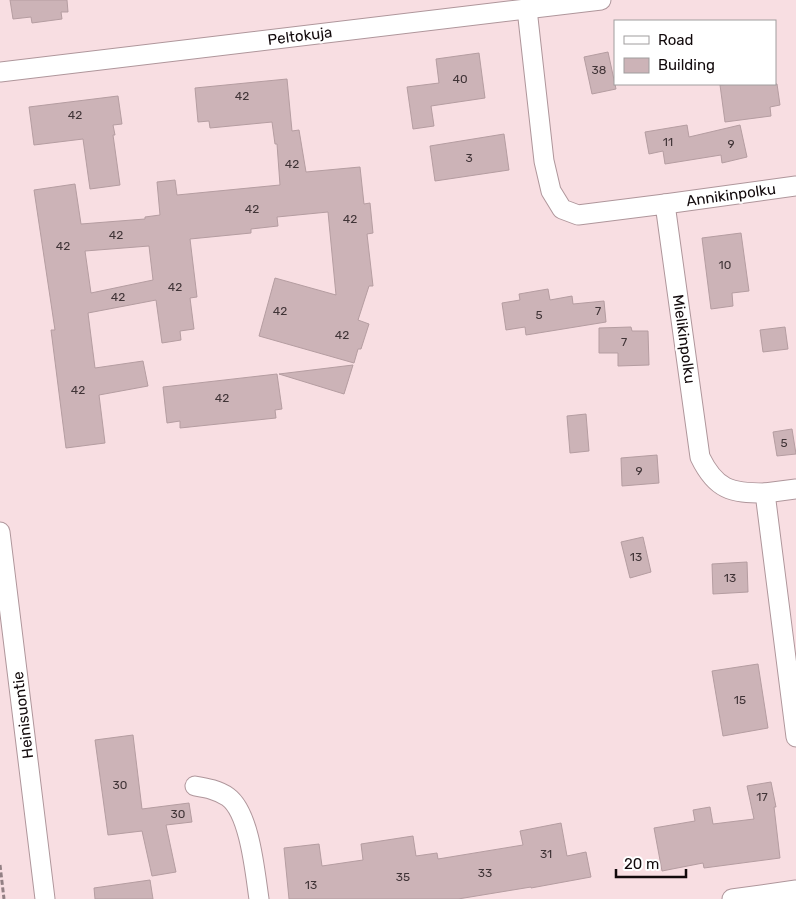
<svg xmlns="http://www.w3.org/2000/svg" width="796" height="899" font-family="Rubik,sans-serif">
<rect width="100%" height="100%" fill="#f8dee2"/>
<!-- building -->
<g fill="#ccb3b7" stroke="#b59da1" fill-rule="evenodd">
<polygon points="10,0 67,0 68,12 61,12 62,19 32,23 31,17 13,19"/>
<polygon points="608,52 616,89 592,94 584,57"/>
<polygon points="479,53 485,98 431,106 434,126 413,129 407,87 439,83 436,59"/>
<path d="M287 79 292 131 299 130 306 172 360 167 364 204 370 203 373 233 367 234 373 286H369L358 320 369 324 361 349H358L354 363 259 336 275 278 336 295 328 212 277 217 278 226 251 229V233L190 239 197 297 190 298 194 329 180 331 181 340 162 343 156 300 88 313 95 368 143 361 148 386 99 395 105 443 66 448 51 330H55L34 190 75 184 81 224 145 219V217L160 215 157 182 175 180 177 195 280 185 277 144H275L272 122 210 128 209 121 198 122 195 88ZM149 246 153 280 91 293 85 251Z"/>
<polygon points="732,84 777,84 780,105 770,107 771,116 725,122 720,85"/>
<polygon points="118,96 122,124 113,125 115,135 113,135 120,185 90,189 83,139 34,145 29,107"/>
<polygon points="687,125 689,137 740,125 747,157 722,163 721,155 665,164 663,151 649,154 645,132"/>
<polygon points="504,134 509,170 435,181 430,146"/>
<polygon points="741,233 749,291 732,293 733,306 711,309 702,238"/>
<polygon points="548,289 550,300 572,296 573,304 604,301 606,322 526,335 525,327 506,330 502,303 520,300 519,294"/>
<polygon points="631,327 632,331 648,331 649,365 618,366 618,353 599,353 599,328"/>
<polygon points="785,327 788,349 763,352 760,330"/>
<polygon points="353,365 344,394 279,374"/>
<polygon points="277,374 282,409 275,410 276,418 180,428 180,421 167,423 163,387"/>
<polygon points="586,414 589,451 570,453 567,416"/>
<polygon points="792,429 796,454 777,456 773,432"/>
<polygon points="657,455 659,483 622,486 621,458"/>
<polygon points="643,537 651,572 630,578 621,542"/>
<polygon points="747,562 748,592 713,594 712,564"/>
<polygon points="758,664 768,728 723,736 712,671"/>
<polygon points="133,735 142,809 189,803 192,822 166,825 176,872 152,876 142,831 108,835 95,740"/>
<polygon points="771,782 776,807 774,807 780,858 704,868 703,863 662,871 654,828 695,821 693,810 710,807 713,824 754,819 747,786"/>
<polygon points="561,823 567,856 586,852 591,877 531,888 531,887 458,899 289,899 284,848 319,844 322,866 363,860 361,844 413,836 416,856 437,853 438,859 523,845 520,831"/>
<polygon points="150,880 153,899 95,899 94,888"/>
</g>
<g fill="none" stroke-linecap="round" stroke-linejoin="round">
<defs>
<g id="street">
<path d="M527 9 544 161 551 191 562 209 578 215 665 204 700 457C716 490 731 493 765 493L796 737"/>
<polyline points="0,72 601,0"/>
<polyline points="665,204 796,186"/>
<polyline points="765,493 796,489"/>
<polyline points="0,532 45,899"/>
<path d="M195 786C207 788 218 790 228 797 250 813 255 873 259 899"/>
<polyline points="732,899 796,890"/>
</g>
</defs>
<!-- street casing -->
<use href="#street" stroke="#af969b" stroke-width="21"/>
<!-- path -->
<polyline stroke="#938084" stroke-width="3" stroke-dasharray="5 2.5" stroke-linecap="butt" points="0,865 4,899"/>
<!-- street -->
<use href="#street" stroke="#fff" stroke-width="19"/>
</g>
<g text-anchor="middle" stroke-width="4.5" stroke-linejoin="round" paint-order="stroke">
<!-- number labels -->
<g font-size="12" fill="#403437">
<text x="599" y="74">38</text>
<text x="460" y="83">40</text>
<text x="242" y="100">42</text>
<text x="75" y="119">42</text>
<text x="668" y="146">11</text>
<text x="731" y="148">9</text>
<text x="469" y="162">3</text>
<text x="292" y="168">42</text>
<text x="252" y="213">42</text>
<text x="350" y="223">42</text>
<text x="116" y="239">42</text>
<text x="63" y="250">42</text>
<text x="725" y="269">10</text>
<text x="175" y="291">42</text>
<text x="118" y="301">42</text>
<text x="280" y="315">42</text>
<text x="598" y="315">7</text>
<text x="539" y="319">5</text>
<text x="342" y="339">42</text>
<text x="624" y="346">7</text>
<text x="78" y="394">42</text>
<text x="222" y="402">42</text>
<text x="784" y="447">5</text>
<text x="639" y="475">9</text>
<text x="636" y="561">13</text>
<text x="730" y="582">13</text>
<text x="740" y="704">15</text>
<text x="120" y="789">30</text>
<text x="762" y="801">17</text>
<text x="178" y="818">30</text>
<text x="546" y="858">31</text>
<text x="485" y="877">33</text>
<text x="403" y="881">35</text>
<text x="311" y="889">13</text>
</g>
<!-- street labels -->
<g font-size="15" fill="#120a0c" stroke="#fff">
<text transform="translate(300 36) rotate(-7)" y="5">Peltokuja</text>
<text transform="translate(731 195) rotate(-8)" y="5">Annikinpolku</text>
<text transform="translate(684 339) rotate(82)" y="5">Mielikinpolku</text>
<text transform="translate(23 715) rotate(-97)" y="5">Heinisuontie</text>
</g>
</g>
<!-- legend -->
<rect x="614" y="20" width="162" height="65" fill="#ffffff" stroke="#a09d9e"/>
<rect x="624" y="36" width="25" height="8" fill="#ffffff" stroke="#a09d9e"/>
<text x="658" y="45" font-size="15" fill="#120a0c">Road</text>
<rect x="624" y="58" width="25" height="15" fill="#ccb3b7" stroke="#a09d9e"/>
<text x="658" y="70" font-size="15" fill="#120a0c">Building</text>
<!-- scale -->
<path d="M616 869v8h70v-8" fill="none" stroke="#120a0c" stroke-width="2.5"/>
<text x="624" y="869" font-size="15" fill="#120a0c" stroke="#ffffff" stroke-width="4" paint-order="stroke">20 m</text>
</svg>
